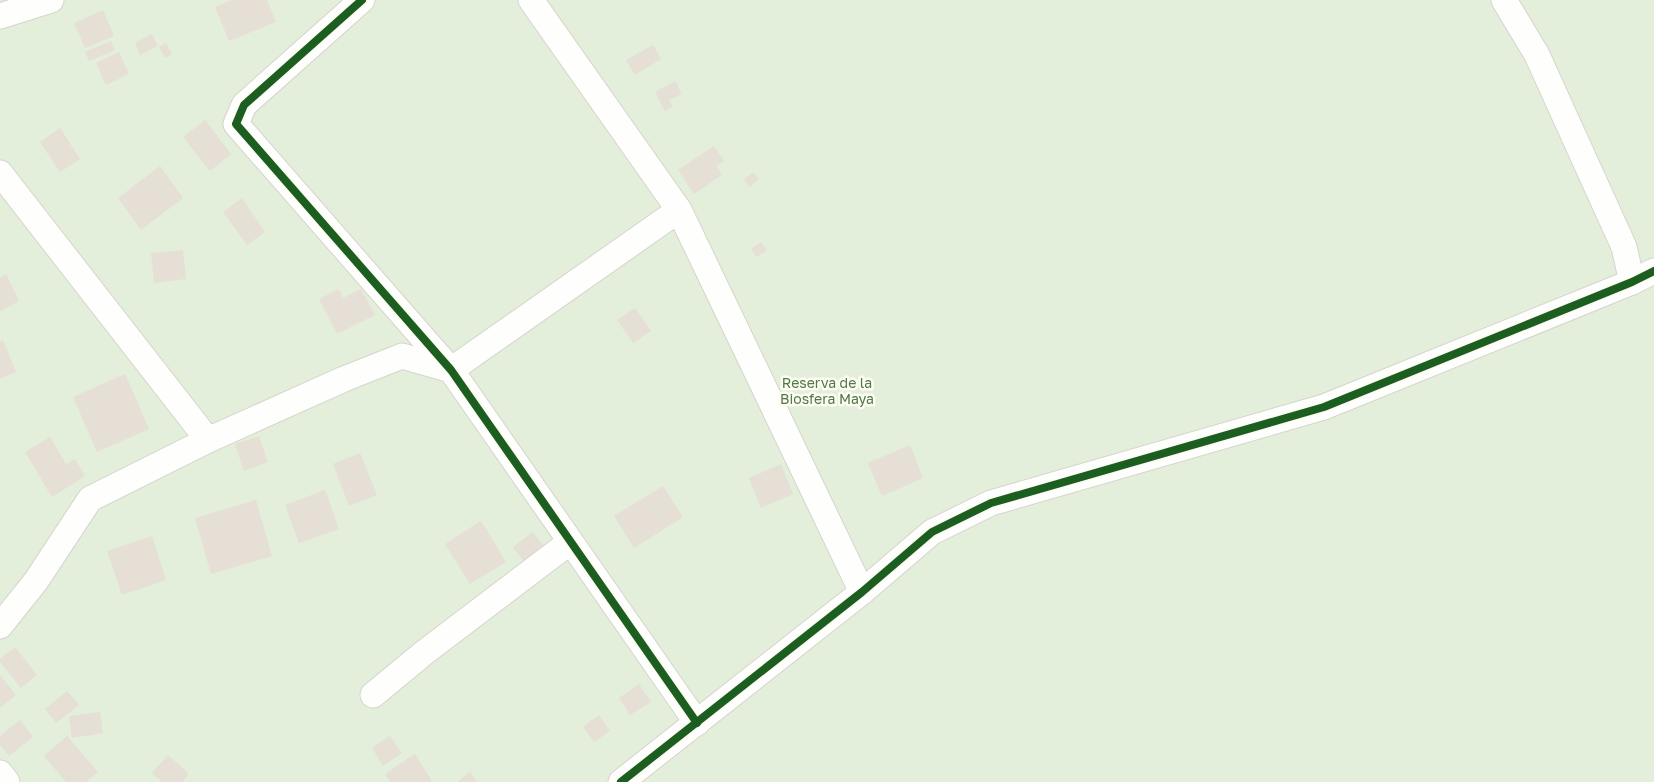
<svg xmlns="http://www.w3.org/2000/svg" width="1654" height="782" font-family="'Golos Text',sans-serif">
<rect width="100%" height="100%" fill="#f8f6ef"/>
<!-- green -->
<rect fill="#e3efda" x="0" y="0" width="1654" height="782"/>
<!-- building -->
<g fill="#e5dfd6">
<polygon points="232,0 267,0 276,22 229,41 215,7"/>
<polygon points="103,10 114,36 85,48 74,23"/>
<polygon points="152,34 158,46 140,55 135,43"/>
<polygon points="111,41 115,50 89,61 85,52"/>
<polygon points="166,43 172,54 165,58 159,47"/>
<polygon points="653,45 661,59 635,75 626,60"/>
<polygon points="119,52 129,74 106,85 96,63"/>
<polygon points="675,81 682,94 669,100 673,107 665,111 655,92"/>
<polygon points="205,120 231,154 210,171 183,137"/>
<polygon points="60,128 80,159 60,172 40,142"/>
<polygon points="714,146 724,161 716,166 722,175 694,194 678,170"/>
<polygon points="160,166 183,198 141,230 118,198"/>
<polygon points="753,172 759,179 750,187 744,180"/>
<polygon points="242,198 265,232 247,245 223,212"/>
<polygon points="761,242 767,250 757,257 751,249"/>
<polygon points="183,250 186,279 154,283 151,253"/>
<polygon points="6,274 19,301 0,311 0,278"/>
<polygon points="339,289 343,298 361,289 375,315 337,334 319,299"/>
<polygon points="635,308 651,331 633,343 617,320"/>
<polygon points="3,340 16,372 0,379 0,341"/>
<polygon points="125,374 149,429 97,452 73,397"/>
<polygon points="259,436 268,462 244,471 235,444"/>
<polygon points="50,437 66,464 75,459 85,476 52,497 25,452"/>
<polygon points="910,445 923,478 882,496 868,463"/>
<polygon points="360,453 377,495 349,506 333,464"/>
<polygon points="781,464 793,494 761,508 749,478"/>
<polygon points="663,486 683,517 634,548 614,516"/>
<polygon points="325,490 339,529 299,543 285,505"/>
<polygon points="256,500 272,556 211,574 195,518"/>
<polygon points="481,521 506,562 470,584 445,544"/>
<polygon points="533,532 546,549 526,564 513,547"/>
<polygon points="152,536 166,580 122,595 107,551"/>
<polygon points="15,647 37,675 21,688 0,662 0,659"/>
<polygon points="0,675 16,695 0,708"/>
<polygon points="639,684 651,702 630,715 619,698"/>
<polygon points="67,691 79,705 56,723 45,709"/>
<polygon points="100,712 103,733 72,738 69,716"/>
<polygon points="599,715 610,731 594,742 583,727"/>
<polygon points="20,720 33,737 9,756 0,745 0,736"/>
<polygon points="67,736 98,772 86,782 66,782 44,756"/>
<polygon points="390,736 402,753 383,766 372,748"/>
<polygon points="415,754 432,781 430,782 390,782 385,774"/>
<polygon points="168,755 189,774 182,782 162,782 152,773"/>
<polygon points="470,772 477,782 457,782"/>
</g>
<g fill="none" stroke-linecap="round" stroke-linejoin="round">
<defs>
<g id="street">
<polyline points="362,0 244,105 236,124 451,370 697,723"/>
<polyline points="531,0 679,210 862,592"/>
<polyline points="1504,0 1537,55 1624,247 1632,282"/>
<polyline points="0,16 51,0"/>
<polyline points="0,173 208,440"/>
<polyline points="0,626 36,581 90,499 208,440 344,379 402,356 451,370 679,210"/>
<polyline points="373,695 425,652 570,542"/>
<polyline points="0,773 7,782"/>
<polyline points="621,782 862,592 932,532 991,503 1324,407 1632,282 1654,271"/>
</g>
</defs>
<!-- street casing -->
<use href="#street" stroke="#d8d3cd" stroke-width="27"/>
<!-- street -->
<use href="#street" stroke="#fefefd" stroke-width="25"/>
<defs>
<g id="cycleway">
<polyline points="362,0 244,105 236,124 451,370 697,723"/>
<polyline points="621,782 862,592 932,532 991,503 1324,407 1632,282 1654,271"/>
</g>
</defs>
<!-- cycleway casing -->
<use href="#cycleway" stroke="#fefbf2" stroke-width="11"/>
<!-- cycleway -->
<use href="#cycleway" stroke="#1b5e20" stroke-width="8"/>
</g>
<g text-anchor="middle" stroke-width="5" stroke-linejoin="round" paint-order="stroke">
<!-- park labels -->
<g font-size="14" fill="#4f7b47" stroke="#fefbf2">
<text x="827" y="388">Reserva de la<tspan x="827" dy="16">Biosfera Maya</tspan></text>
</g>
</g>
</svg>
